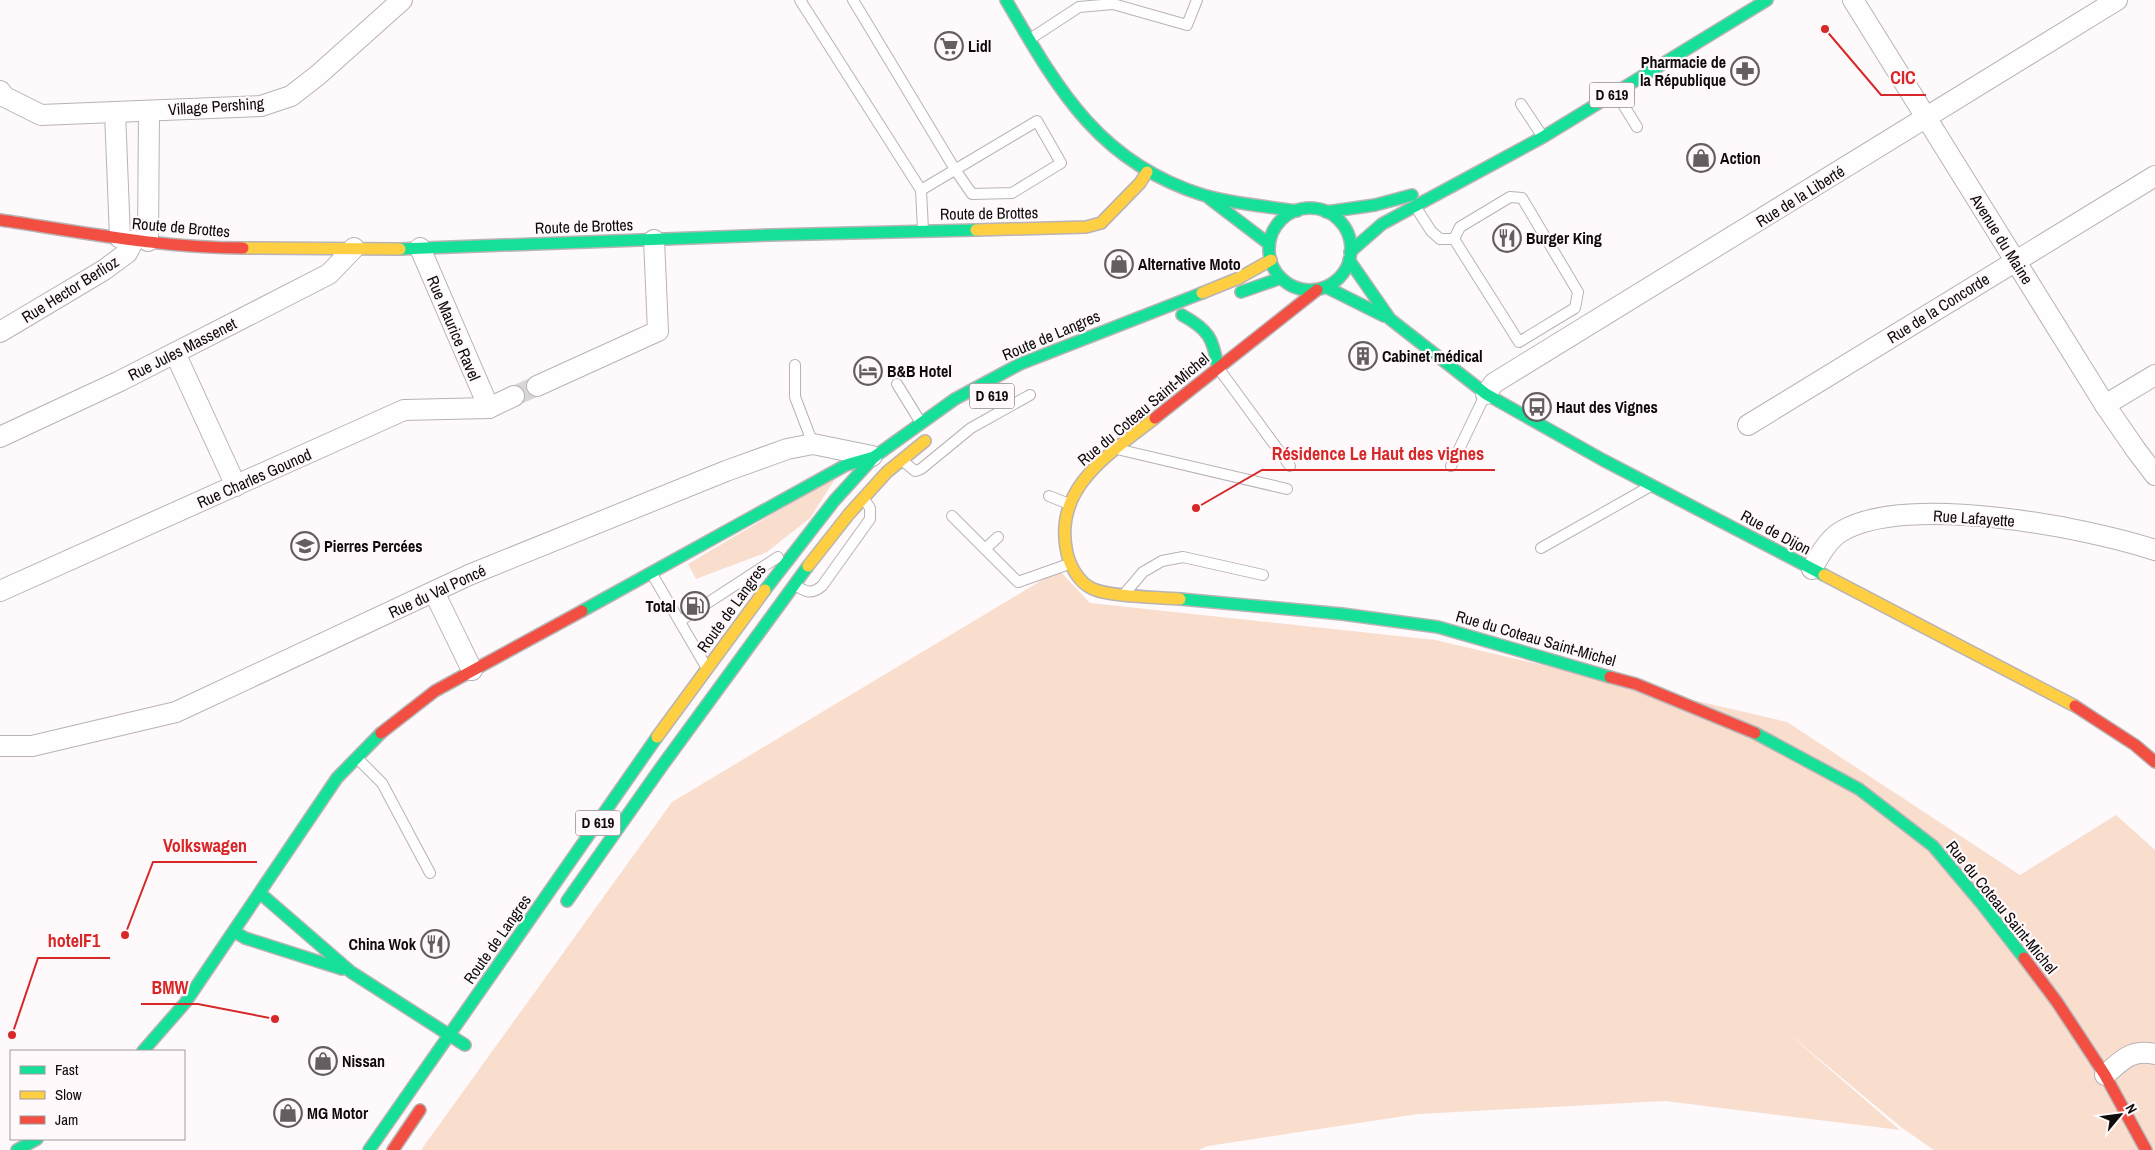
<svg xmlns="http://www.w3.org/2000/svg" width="2155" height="1150" font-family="'Archivo Narrow',sans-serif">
<rect width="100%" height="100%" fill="#fefafc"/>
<!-- green -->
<g fill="#f9ddcd">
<polygon points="837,476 810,518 767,552 696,579 688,564"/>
<polygon points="1059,570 1090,603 1435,640 1787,722 2020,875 2116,815 2155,850 2155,1150 1934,1150 1902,1128 1782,1028 1900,1130 1665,1101 1418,1114 1208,1146 1198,1150 421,1150 672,802"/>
</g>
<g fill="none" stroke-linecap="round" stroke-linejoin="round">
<!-- street-tunnel -->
<polyline stroke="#dad6d8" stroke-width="20" stroke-dasharray="20 10" stroke-linecap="butt" points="514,396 537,386"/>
<defs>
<g id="lane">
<polyline points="800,0 921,190 923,230"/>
<polyline points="853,0 956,171 972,194 1012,193 1061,163 1037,121 921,190"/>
<polyline points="1030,39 1079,7 1113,4 1187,25 1197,0"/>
<polyline points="1616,93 1637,127"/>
<polyline points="1521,104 1543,137"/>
<polyline points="1415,206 1431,231 1440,239 1454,239 1519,342 1575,308 1578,292 1522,198 1510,197 1460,227 1454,239"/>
<polyline points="795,365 795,397 813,444"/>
<polyline points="1219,369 1290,466"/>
<polyline points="897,384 921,423"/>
<polyline points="1121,450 1287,489"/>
<polyline points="903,461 915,471 921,469 971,428 1030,395"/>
<polyline points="1451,466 1485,395"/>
<polyline points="1049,496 1069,504"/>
<polyline points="952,516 1018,582 1069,564"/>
<polyline points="1541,548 1649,487"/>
<polyline points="985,549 998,537"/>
<polyline points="652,574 705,665"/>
<path d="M795 585C806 592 811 595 822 586L870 519V508L864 499"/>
<polyline points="1126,592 1143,572 1162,561 1183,557 1263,575"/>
<polyline points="680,621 778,557"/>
<polyline points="357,758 382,783 430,873"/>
</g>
<g id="street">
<polyline points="1853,0 2105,405 2136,450 2155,475"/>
<polyline points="0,91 5,97 41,115 261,106 291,96 318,75 402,0"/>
<polyline points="115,112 120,238"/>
<polyline points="148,241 149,111"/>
<polyline points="420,248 489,408"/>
<polyline points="0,332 104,270 127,253 134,240"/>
<polyline points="175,353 236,486"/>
<polyline points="537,386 658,331 654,240"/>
<polyline points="1486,394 1494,383 2117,0"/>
<polyline points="2105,405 2155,375"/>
<polyline points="1748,425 2155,176"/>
<polyline points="0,437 120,381 329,274 354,248"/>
<path d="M1812 569C1819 556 1828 539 1842 531 1907 493 2085 527 2155 550"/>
<polyline points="0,591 404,410 489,408 514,396"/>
<polyline points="434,592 472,670"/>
<polyline points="0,746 32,746 176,712 469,575 726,471 787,449 813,444 872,456"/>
<path d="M2105 1075C2122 1060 2131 1049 2155 1054"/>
</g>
<g id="fast">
<path d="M1006 0C1058 89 1098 162 1203 195 1233 204 1266 206 1297 211"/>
<polyline points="1210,199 1269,244"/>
<circle cx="1310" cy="249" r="41"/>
<polyline points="1326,212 1375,205 1412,195"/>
<polyline points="400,249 770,235 976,230"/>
<polyline points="1350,252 1382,224 1543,137 1767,0"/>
<polyline points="1349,260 1390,319 1486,394 1603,460 1824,575"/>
<polyline points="1326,287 1384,316"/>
<polyline points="1241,292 1281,278"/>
<path d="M1182 315C1209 330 1213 338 1218 368"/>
<polyline points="765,590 834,501 874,457 955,399 1020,364 1202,293"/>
<polyline points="1180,599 1342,614 1438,627 1610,677"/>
<polyline points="582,611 846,465 874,457"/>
<polyline points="1755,733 1859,789 1933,846 1982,904 2024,958"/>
<polyline points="261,894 351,972 465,1045"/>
<polyline points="567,901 662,766 808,566"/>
<polyline points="235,932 245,938 342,969"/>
<polyline points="143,1051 185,1003 337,778 381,733"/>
<polyline points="17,1150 37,1139"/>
<polyline points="369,1150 657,737"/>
</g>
<g id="slow">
<polyline points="976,230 1086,227 1101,223 1140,183 1147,172"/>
<polyline points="243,248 400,249"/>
<polyline points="1202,293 1239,278 1271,260"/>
<path d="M1155 418C1111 453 1052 487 1067 553 1070 566 1079 583 1093 589 1111 597 1158 597 1180 599"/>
<polyline points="808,566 849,514 887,472 925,441"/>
<polyline points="1824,575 2075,706"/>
<polyline points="657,737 765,590"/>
</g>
<g id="jam">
<path d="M0 220C81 232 162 248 243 248"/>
<polyline points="1155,418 1317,290"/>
<polyline points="1610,677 1636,684 1755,733"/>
<polyline points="2075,706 2135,745 2155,762"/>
<polyline points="381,733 435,691 582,611"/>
<polyline points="2024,958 2057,1002 2105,1075 2146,1150"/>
<polyline points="393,1150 420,1110"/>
</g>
</defs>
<!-- lane casing -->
<use href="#lane" stroke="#b8b3b5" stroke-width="12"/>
<!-- street casing -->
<use href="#street" stroke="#b8b3b5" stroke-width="22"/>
<!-- fast casing -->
<use href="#fast" stroke="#b8b3b5" stroke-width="14"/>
<!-- slow casing -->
<use href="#slow" stroke="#b8b3b5" stroke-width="14"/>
<!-- jam casing -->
<use href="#jam" stroke="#b8b3b5" stroke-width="14"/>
<!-- lane -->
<use href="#lane" stroke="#fffeff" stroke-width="10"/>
<!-- street -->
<use href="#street" stroke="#fffeff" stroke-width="20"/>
<!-- fast -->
<use href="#fast" stroke="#16e098" stroke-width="11"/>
<!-- slow -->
<use href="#slow" stroke="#ffcf43" stroke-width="11"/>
<!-- jam -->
<use href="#jam" stroke="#f24e42" stroke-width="11"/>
</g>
<!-- icons -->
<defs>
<symbol id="supermarket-ring" viewBox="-11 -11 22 22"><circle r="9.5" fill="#fff9fb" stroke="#635f60" stroke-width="1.5"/><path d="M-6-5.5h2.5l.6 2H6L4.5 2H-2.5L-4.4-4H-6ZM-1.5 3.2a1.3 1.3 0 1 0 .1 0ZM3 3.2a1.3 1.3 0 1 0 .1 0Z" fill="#635f60"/></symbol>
<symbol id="pharmacy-ring" viewBox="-11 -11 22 22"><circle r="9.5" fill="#fff9fb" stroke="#635f60" stroke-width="1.5"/><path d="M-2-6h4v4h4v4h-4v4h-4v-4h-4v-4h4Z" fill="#635f60"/></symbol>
<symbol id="shop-ring" viewBox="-11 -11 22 22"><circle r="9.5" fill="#fff9fb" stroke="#635f60" stroke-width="1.5"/><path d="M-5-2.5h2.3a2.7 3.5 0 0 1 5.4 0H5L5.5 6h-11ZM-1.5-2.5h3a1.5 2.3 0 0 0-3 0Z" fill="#635f60"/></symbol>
<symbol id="restaurant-ring" viewBox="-11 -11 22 22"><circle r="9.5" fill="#fff9fb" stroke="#635f60" stroke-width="1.5"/><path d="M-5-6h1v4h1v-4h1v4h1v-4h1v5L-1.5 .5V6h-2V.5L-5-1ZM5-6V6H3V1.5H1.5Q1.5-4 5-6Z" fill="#635f60"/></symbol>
<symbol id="building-ring" viewBox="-11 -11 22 22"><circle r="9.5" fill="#fff9fb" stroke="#635f60" stroke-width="1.5"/><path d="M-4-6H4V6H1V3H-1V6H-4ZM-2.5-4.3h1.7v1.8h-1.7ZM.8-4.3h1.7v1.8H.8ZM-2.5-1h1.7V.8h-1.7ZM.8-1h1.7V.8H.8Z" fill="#635f60"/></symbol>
<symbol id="hotel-ring" viewBox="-11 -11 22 22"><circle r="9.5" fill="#fff9fb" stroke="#635f60" stroke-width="1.5"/><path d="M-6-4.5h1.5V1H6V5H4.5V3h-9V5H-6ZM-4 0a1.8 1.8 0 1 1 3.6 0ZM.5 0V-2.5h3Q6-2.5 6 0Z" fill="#635f60"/></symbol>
<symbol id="bus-ring" viewBox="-11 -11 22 22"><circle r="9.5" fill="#fff9fb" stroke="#635f60" stroke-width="1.5"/><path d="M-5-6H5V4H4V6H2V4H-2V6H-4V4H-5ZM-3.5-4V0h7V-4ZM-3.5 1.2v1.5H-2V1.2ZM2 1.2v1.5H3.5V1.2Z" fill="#635f60"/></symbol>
<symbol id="school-ring" viewBox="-11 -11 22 22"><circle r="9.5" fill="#fff9fb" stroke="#635f60" stroke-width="1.5"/><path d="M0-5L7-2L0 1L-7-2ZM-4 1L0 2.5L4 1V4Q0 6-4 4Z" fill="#635f60"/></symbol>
<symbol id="fuel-ring" viewBox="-11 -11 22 22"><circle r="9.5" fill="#fff9fb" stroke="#635f60" stroke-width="1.5"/><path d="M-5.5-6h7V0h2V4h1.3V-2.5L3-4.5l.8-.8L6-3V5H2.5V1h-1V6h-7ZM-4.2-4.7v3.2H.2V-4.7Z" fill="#635f60"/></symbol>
</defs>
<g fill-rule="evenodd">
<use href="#supermarket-ring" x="933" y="30" width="32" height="32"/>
<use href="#pharmacy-ring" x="1729" y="55" width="32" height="32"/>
<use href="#shop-ring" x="1685" y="142" width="32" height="32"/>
<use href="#restaurant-ring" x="1491" y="222" width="32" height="32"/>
<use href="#shop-ring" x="1103" y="248" width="32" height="32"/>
<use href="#building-ring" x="1347" y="340" width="32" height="32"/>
<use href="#hotel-ring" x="852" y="355" width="32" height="32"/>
<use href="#bus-ring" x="1521" y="391" width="32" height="32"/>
<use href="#school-ring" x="289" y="530" width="32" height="32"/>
<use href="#fuel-ring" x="679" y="590" width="32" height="32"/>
<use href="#restaurant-ring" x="419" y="928" width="32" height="32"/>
<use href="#shop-ring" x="307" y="1045" width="32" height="32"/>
<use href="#shop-ring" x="272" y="1097" width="32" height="32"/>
</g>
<g text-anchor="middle" stroke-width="4.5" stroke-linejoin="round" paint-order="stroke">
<!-- shield labels -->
<g fill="#fff9fb" stroke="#575254" stroke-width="1">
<rect x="1589.5" y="82.5" width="45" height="25" rx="4"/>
<rect x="969.5" y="383.5" width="45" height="25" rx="4"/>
<rect x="575.5" y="810.5" width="45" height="25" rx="4"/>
</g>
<g font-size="15" font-weight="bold" fill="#0f0b0c">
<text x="1612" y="100">D 619</text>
<text x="992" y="401">D 619</text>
<text x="598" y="828">D 619</text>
</g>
<!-- poi labels -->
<g font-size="16" font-weight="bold" fill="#0f0b0c" stroke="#fff9fb" text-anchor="start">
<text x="968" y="52">Lidl</text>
<text x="1726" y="68" text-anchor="end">Pharmacie de<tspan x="1726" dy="18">la République</tspan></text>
<text x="1720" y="164">Action</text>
<text x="1526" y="244">Burger King</text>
<text x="1138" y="270">Alternative Moto</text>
<text x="1382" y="362">Cabinet médical</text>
<text x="887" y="377">B&amp;B Hotel</text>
<text x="1556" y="413">Haut des Vignes</text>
<text x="324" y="552">Pierres Percées</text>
<text x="676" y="612" text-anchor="end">Total</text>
<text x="416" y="950" text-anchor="end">China Wok</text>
<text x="342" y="1067">Nissan</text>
<text x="307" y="1119">MG Motor</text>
</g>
<!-- street labels -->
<g font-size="16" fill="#0f0b0c" stroke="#fff9fb">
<text transform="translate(216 106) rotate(-4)" y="6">Village Pershing</text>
<text transform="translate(1800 196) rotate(-32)" y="6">Rue de la Liberté</text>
<text transform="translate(989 213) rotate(-1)" y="6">Route de Brottes</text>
<text transform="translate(584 226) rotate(-2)" y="6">Route de Brottes</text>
<text transform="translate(181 227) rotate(5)" y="6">Route de Brottes</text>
<text transform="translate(2002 239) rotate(58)" y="6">Avenue du Maine</text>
<text transform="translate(70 289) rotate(-32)" y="6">Rue Hector Berlioz</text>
<text transform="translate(1938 308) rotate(-32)" y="6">Rue de la Concorde</text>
<text transform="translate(454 328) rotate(67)" y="6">Rue Maurice Ravel</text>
<text transform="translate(1051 335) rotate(-23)" y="6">Route de Langres</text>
<text transform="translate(182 349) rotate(-27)" y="6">Rue Jules Massenet</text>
<text transform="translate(1143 409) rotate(-40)" y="6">Rue du Coteau Saint-Michel</text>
<text transform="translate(254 478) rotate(-24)" y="6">Rue Charles Gounod</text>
<text transform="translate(1974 518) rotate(4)" y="6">Rue Lafayette</text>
<text transform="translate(1776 532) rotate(28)" y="6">Rue de Dijon</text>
<text transform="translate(437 591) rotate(-25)" y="6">Rue du Val Poncé</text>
<text transform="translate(731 608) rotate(-54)" y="6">Route de Langres</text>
<text transform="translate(1536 638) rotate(16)" y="6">Rue du Coteau Saint-Michel</text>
<text transform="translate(2002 907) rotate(51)" y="6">Rue du Coteau Saint-Michel</text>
<text transform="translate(497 939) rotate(-55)" y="6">Route de Langres</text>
</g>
</g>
<!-- callouts -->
<path fill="none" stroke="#d62828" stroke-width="2" d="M1825 29L1881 95H1926M1196 508L1262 470H1495M125 935L153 862H257M12 1035L38 958H110M275 1019L198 1004H141"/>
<g fill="#d62828" stroke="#fff9fb" stroke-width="2">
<circle cx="1825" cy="29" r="5"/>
<circle cx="1196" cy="508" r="5"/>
<circle cx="125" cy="935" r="5"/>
<circle cx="12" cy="1035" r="5"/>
<circle cx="275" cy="1019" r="5"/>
</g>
<g font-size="18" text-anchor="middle" font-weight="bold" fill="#d62828" stroke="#fff9fb" stroke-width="4.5" stroke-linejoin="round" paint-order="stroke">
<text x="1903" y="84">CIC</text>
<text x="1378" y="460">Résidence Le Haut des vignes</text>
<text x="205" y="852">Volkswagen</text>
<text x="74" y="947">hotelF1</text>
<text x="170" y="994">BMW</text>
</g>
<!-- legend -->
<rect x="10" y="1050" width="175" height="90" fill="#fff9fb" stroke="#9f9a9b"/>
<rect x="20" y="1066" width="25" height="8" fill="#16e098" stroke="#9f9a9b"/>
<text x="55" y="1075" font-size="15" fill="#0f0b0c">Fast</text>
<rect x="20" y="1091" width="25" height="8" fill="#ffcf43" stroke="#9f9a9b"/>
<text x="55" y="1100" font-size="15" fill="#0f0b0c">Slow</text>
<rect x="20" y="1116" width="25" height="8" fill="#f24e42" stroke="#9f9a9b"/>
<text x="55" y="1125" font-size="15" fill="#0f0b0c">Jam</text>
<!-- north arrow -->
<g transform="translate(2120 1115) rotate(61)" stroke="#fff9fb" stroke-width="4" paint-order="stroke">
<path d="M0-4L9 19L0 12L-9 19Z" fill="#0f0b0c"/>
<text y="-8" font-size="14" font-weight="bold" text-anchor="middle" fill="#0f0b0c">N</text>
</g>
</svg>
